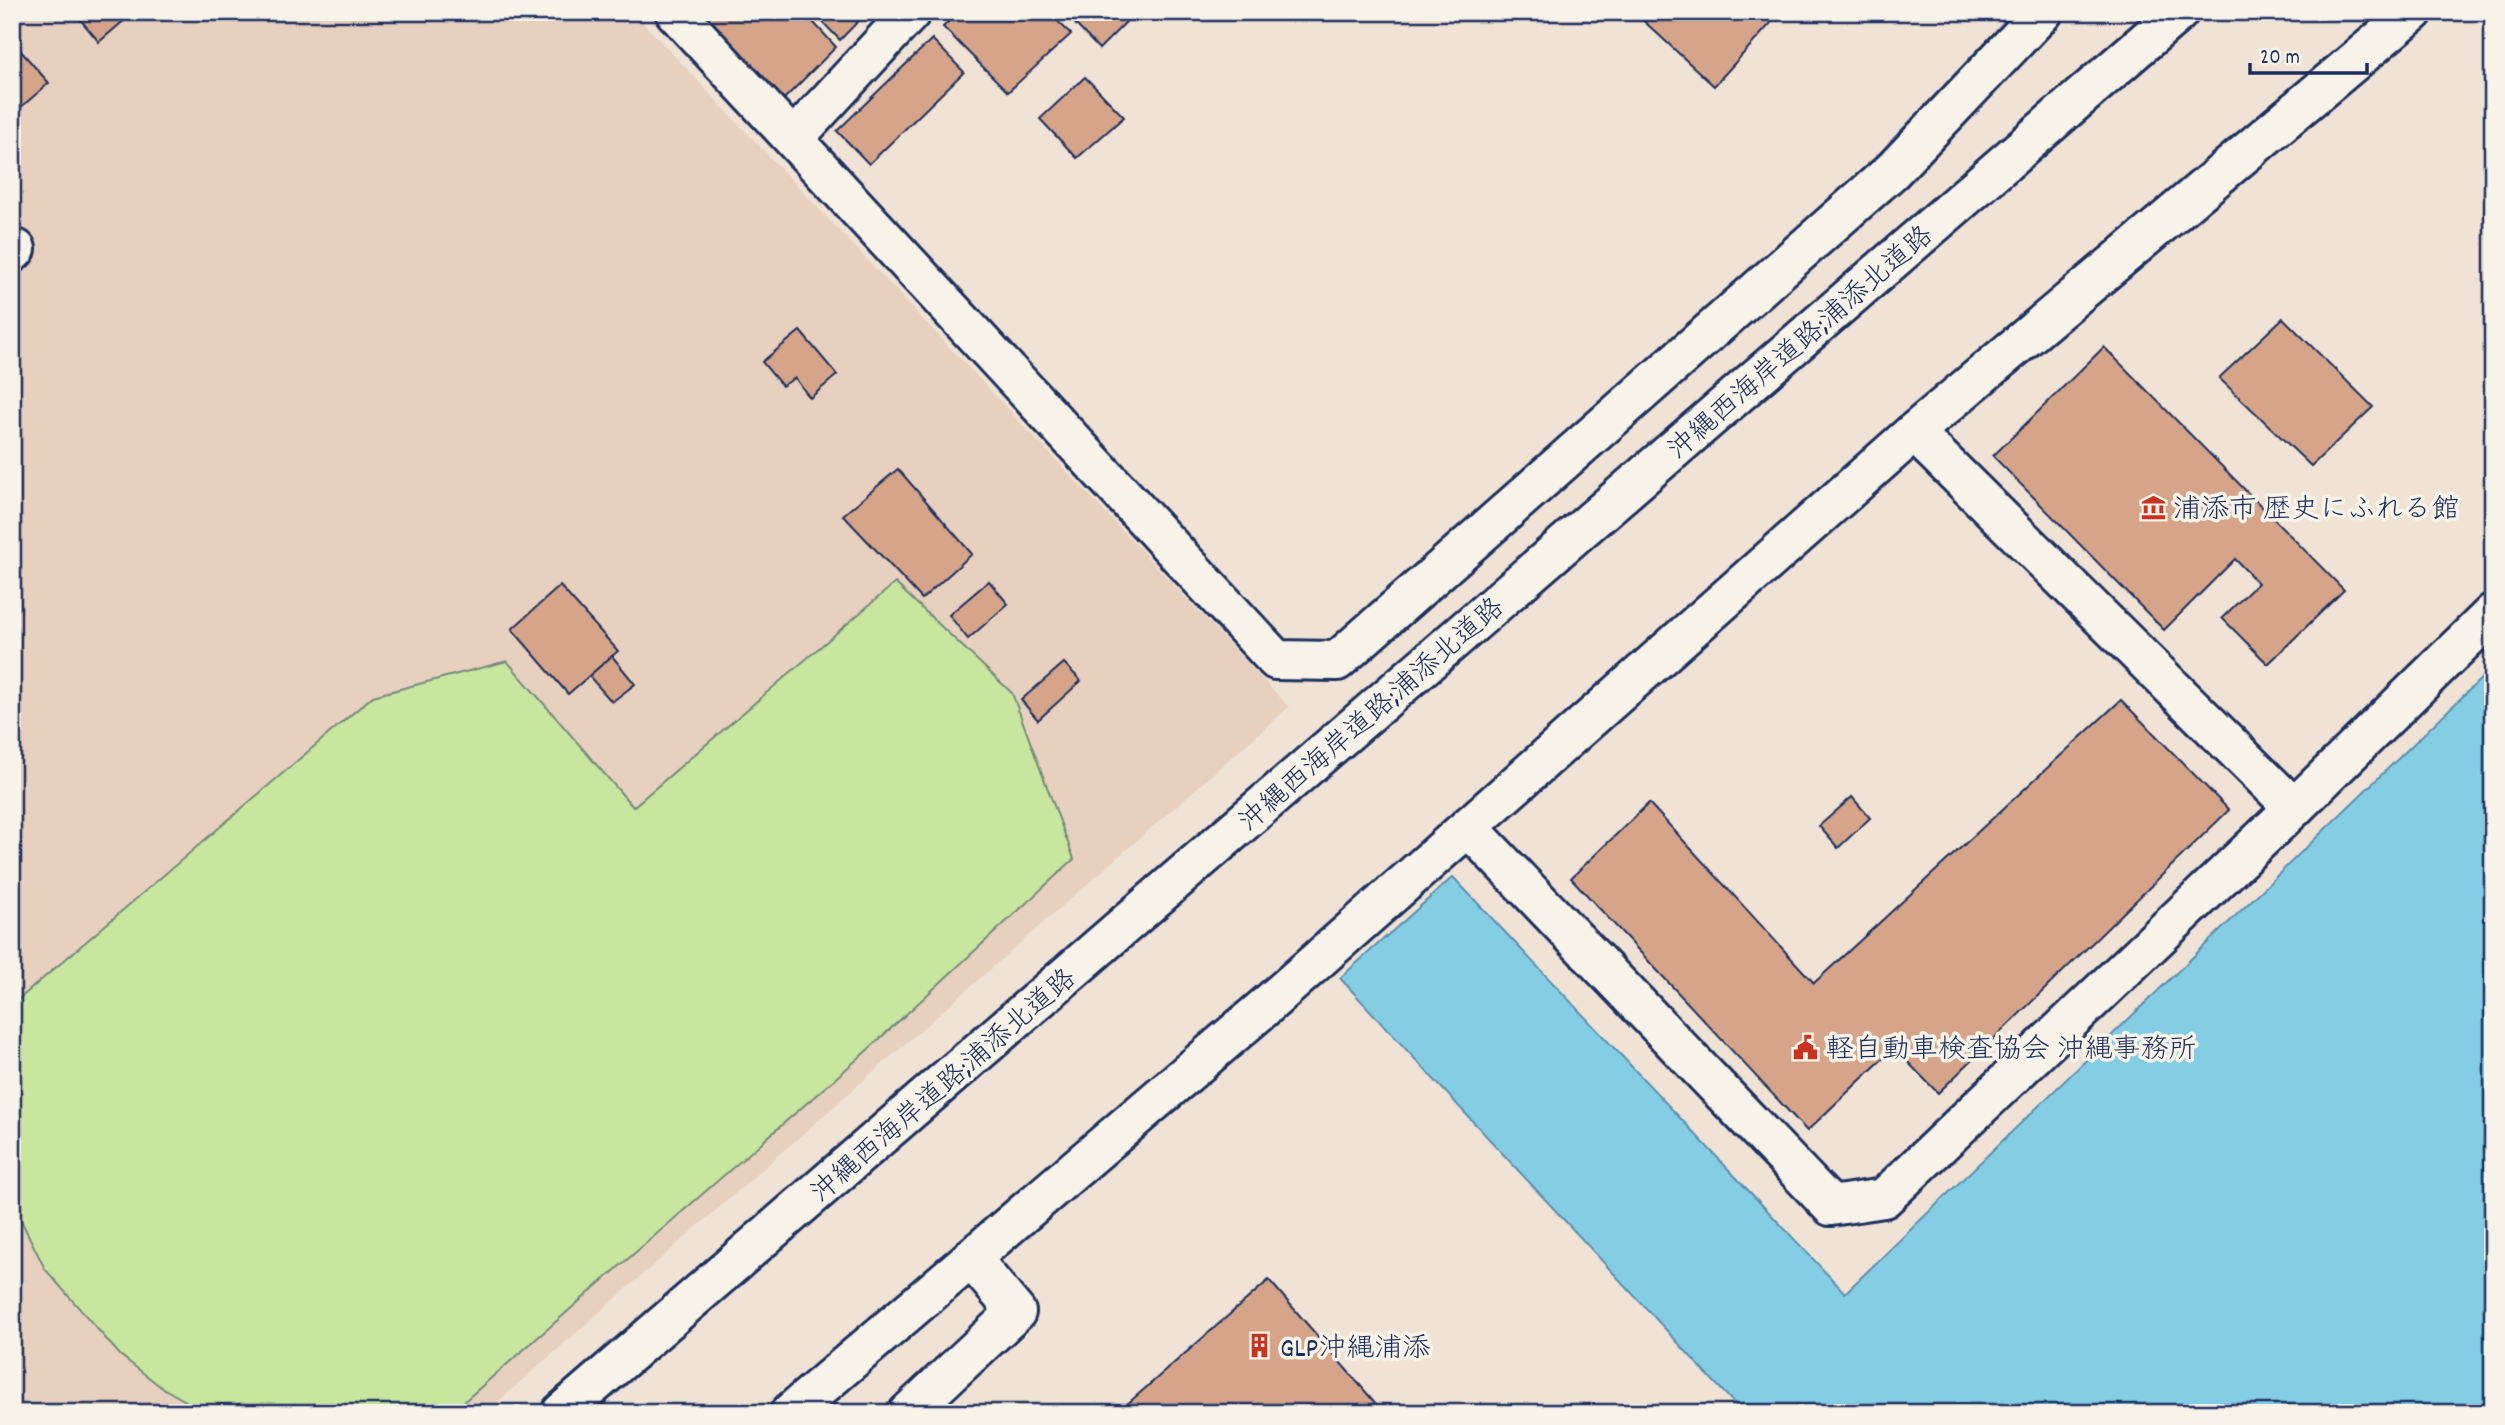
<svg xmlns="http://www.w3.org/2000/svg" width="2505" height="1425" font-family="Dekko,'Klee One',sans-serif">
<rect width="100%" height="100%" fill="#f0e3d5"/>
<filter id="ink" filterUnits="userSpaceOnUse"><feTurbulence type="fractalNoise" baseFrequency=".0143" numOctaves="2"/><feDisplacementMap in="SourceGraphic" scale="14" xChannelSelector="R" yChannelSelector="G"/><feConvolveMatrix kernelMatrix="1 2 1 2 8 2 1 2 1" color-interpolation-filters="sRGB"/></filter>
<g filter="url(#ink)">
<!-- built -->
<polygon fill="#e8d0be" points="12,12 633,12 1289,707 485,1413 12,1413"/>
<!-- green -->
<polygon fill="#c8e69e" stroke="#728a7e" stroke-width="2" points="895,583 1012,693 1074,859 861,1056 451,1413 207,1413 161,1387 120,1355 45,1269 12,1202 12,1005 373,696 507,661 633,807"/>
<!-- water -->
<polygon fill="#84cee5" stroke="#5a8eaf" stroke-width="2" points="2493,667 2493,1413 1743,1413 1340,978 1453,877 1845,1293"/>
<!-- building -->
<g fill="#d6a589" stroke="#1b2f5e" stroke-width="2">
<polygon points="74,12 134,12 99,42"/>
<polygon points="698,12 804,12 836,47 783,100"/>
<polygon points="813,12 867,12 840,40"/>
<polygon points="958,12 1048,12 1071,34 1008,92 943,27"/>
<polygon points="1064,12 1116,12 1126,22 1099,49"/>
<polygon points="1634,12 1781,12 1714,86"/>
<polygon points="932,39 964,72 869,164 837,131"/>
<polygon points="12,41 49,83 12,115"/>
<polygon points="1085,77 1124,117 1077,158 1040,119"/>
<polygon points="2283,318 2373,407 2311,466 2219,378"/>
<polygon points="800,331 837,375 810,398 795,378 782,386 762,362"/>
<polygon points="2104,347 2344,590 2268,664 2222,618 2258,583 2235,559 2164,630 1993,456"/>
<polygon points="898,469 972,554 922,599 843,515"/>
<polygon points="989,581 1008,604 968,639 949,615"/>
<polygon points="560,586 618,651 568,694 512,629"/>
<polygon points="612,656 635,684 612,702 589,676"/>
<polygon points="1064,663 1081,681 1038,720 1021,700"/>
<polygon points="2121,700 2229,810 1938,1093 1894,1048 1807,1131 1571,878 1649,803 1814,983"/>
<polygon points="1852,797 1870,818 1838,848 1819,826"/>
<polygon points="1269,1280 1384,1413 1117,1413"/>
</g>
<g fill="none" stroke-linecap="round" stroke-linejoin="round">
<defs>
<g id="minor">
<polyline points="675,12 1276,660 1337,661 1892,171 2043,12"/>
<polyline points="794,138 911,12"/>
<polyline points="12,253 16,249"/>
<polyline points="1914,432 2294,808"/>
<polyline points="1469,828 1831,1206 1884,1198 2294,808 2493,613"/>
<polyline points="790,1413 1266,1006 1914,432 2413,12"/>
<polyline points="908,1413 1016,1312 971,1258"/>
</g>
<polyline id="highway" points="561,1413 2179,12"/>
</defs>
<!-- minor casing -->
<use href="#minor" stroke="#1b2f5e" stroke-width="44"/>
<!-- highway casing -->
<use href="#highway" stroke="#1b2f5e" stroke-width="44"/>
<!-- minor -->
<use href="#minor" stroke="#f7f3e8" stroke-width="38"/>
<!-- highway -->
<use href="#highway" stroke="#f7f3e8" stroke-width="38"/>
</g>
</g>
<!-- icons -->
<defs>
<symbol id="museum-bare" viewBox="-9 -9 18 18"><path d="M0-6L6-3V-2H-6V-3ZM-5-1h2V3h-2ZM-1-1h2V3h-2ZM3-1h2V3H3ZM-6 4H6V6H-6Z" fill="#c8321e" stroke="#f7f3e8" stroke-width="2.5" paint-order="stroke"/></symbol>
<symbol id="civic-bare" viewBox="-9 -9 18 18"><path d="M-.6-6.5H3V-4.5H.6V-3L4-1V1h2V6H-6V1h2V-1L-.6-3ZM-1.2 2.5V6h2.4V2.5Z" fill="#c8321e" stroke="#f7f3e8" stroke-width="2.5" paint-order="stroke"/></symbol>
<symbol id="building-bare" viewBox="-9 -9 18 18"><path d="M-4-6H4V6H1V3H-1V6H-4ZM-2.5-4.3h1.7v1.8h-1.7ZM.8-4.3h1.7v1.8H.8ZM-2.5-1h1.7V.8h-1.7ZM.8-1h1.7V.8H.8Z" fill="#c8321e" stroke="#f7f3e8" stroke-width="2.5" paint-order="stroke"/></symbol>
</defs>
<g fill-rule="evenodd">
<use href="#museum-bare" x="2136" y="490" width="35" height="35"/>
<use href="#civic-bare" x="1788" y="1030" width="35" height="35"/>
<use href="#building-bare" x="1242" y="1328" width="35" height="35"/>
</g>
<g text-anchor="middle" stroke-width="7" stroke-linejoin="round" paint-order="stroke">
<!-- street labels -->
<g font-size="28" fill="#1b2f5e" stroke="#f7f3e8">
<text transform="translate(1799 341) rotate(-41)" y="10">沖縄西海岸道路;浦添北道路</text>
<text transform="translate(1370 713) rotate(-41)" y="10">沖縄西海岸道路;浦添北道路</text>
<text transform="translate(942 1084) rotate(-41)" y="10">沖縄西海岸道路;浦添北道路</text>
</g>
<!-- poi labels -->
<g font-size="28" fill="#1b2f5e" stroke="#f7f3e8" text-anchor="start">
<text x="2173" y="517">浦添市 歴史にふれる館</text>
<text x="1826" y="1057">軽自動車検査協会 沖縄事務所</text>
<text x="1280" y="1356">GLP沖縄浦添</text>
</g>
</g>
<!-- margin -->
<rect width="2505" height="1425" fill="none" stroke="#f7f3e8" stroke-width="42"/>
<rect x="21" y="21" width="2463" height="1383" fill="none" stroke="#1b2f5e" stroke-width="2.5" filter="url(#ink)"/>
<!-- scale -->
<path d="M2250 63v10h117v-10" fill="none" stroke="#1b2f5e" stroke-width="3.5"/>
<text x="2260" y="63" font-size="21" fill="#1b2f5e" stroke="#f7f3e8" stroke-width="5" paint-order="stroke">20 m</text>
</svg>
